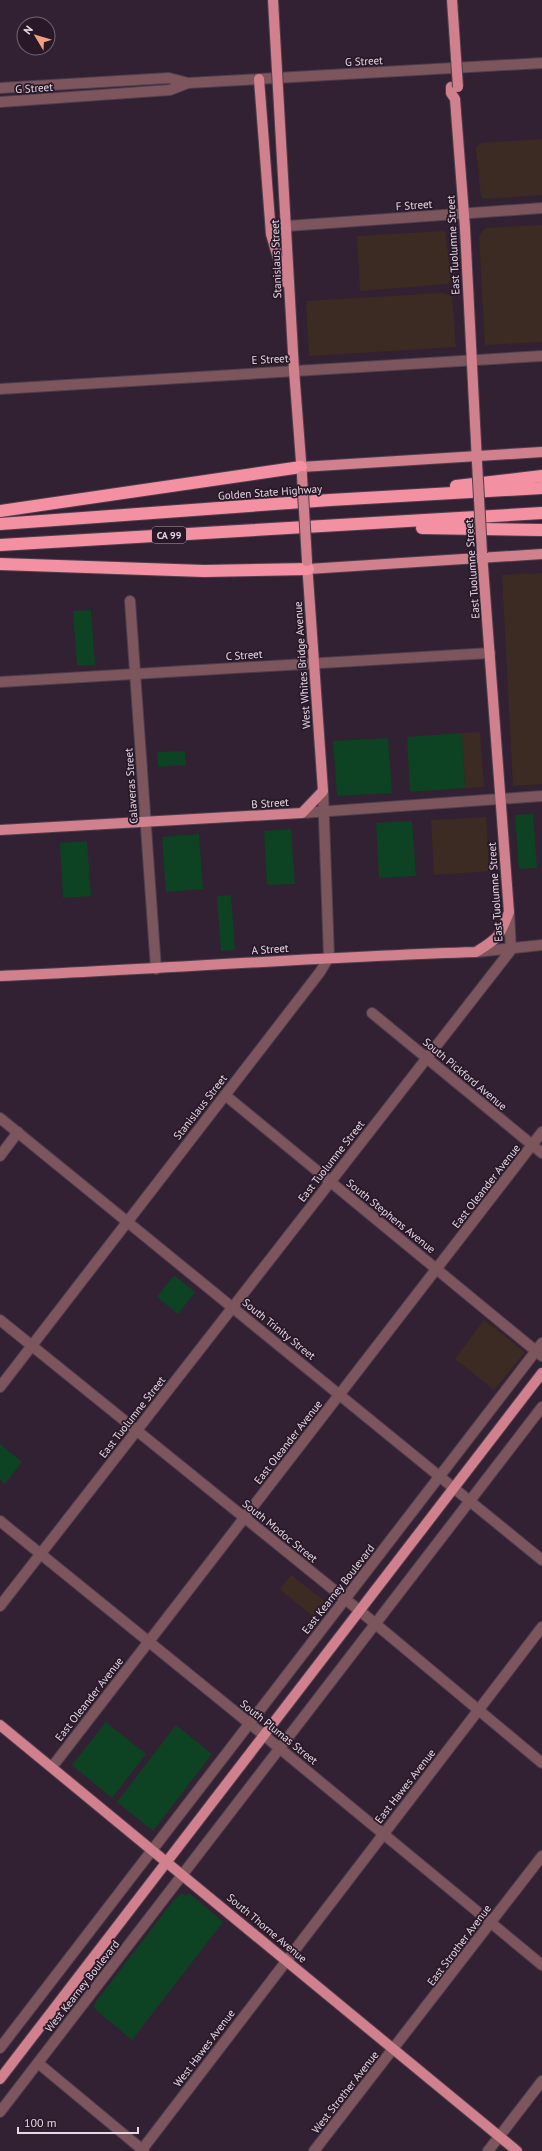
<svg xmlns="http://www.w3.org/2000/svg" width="542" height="2151" font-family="'PT Sans',sans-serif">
<rect width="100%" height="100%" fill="#322132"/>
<!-- commercial -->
<g fill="#3c2b22">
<polygon points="542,139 542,195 485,199 481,197 476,149 478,145 482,143"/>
<polygon points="542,225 542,342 485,345 479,236 485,228"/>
<polygon points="445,231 451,280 448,284 360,291 357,236"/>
<polygon points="443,293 452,296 456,347 309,356 306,301"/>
<polygon points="542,573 542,784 513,786 502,575"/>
<polygon points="480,732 484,787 465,788 462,733"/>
<polygon points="486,817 489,871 434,875 431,820"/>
<polygon points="484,1320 525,1352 494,1390 455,1359"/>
<polygon points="291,1575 328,1604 316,1619 280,1589"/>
</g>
<!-- green -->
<g fill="#0d4223">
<polygon points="91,610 95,665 77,666 73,611"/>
<polygon points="462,733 465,788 410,792 407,737"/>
<polygon points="388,738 392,793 337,796 333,741"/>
<polygon points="185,751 186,765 158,767 157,752"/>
<polygon points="533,814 537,868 519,869 515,815"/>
<polygon points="412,821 416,876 379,878 376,823"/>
<polygon points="291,829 295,884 267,885 264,831"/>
<polygon points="199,834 203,889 166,892 162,837"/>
<polygon points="87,841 91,896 63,898 60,843"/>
<polygon points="231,895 235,950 221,951 217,896"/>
<polygon points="174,1275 195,1292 178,1314 157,1297"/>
<polygon points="0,1444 22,1462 5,1484 0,1479"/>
<polygon points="106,1722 146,1754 112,1798 72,1765"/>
<polygon points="176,1725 212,1754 153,1831 117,1802"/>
<polygon points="182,1893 186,1896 189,1893 223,1922 132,2040 94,2008 95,2003 173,1901"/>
</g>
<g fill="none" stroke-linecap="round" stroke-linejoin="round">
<defs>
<g id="minor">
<polyline points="0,88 169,78 188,83 542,63"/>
<polyline points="0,102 170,90 188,83"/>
<polyline points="287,226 542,208"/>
<polyline points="0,389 542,356"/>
<polyline points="130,601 156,969"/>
<polyline points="0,682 490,653"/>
<polyline points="302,813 542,796"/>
<polyline points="476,952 542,945"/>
<polyline points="372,1013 542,1153"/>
<polyline points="225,1095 542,1356"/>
<polyline points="0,1118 542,1560"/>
<polyline points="0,1156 18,1132"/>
<polyline points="0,1320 360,1611 542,1763"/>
<polyline points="0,1387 320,972 329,957 323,791"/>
<polyline points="0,1521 249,1723 542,1965"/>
<polyline points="0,1606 511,950 509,912"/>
<polyline points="52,1767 542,1132"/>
<polyline points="0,2048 542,1343"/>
<polyline points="38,2063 144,2151"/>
<polyline points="0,2112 542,1407"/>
<polyline points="141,2151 542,1627"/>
<polyline points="314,2151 542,1856"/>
<polyline points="488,2151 542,2081"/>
</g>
<g id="major">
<polyline points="259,79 271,234 285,282"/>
<polyline points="451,87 451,93 455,99 465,228 477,462"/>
<polyline points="280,124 294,370 302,474"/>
<polyline points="301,467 542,452"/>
<polyline points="308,569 542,554"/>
<polyline points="0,830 302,813 323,791 307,563"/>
<path d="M0 976C159 969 317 957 476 952 499 938 500 936 509 912L482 553"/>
<polyline points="0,1725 517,2151"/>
<polyline points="0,2079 542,1373"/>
</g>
<g id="highway">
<polyline points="456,486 542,476"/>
<polyline points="0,511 301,467"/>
<polyline points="0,524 330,500 542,488"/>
<polyline points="422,528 542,530"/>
<polyline points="0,545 542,513"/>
<polyline points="0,564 204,571 308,569"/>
</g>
</defs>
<!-- minor casing -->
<use href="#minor" stroke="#4f3e4e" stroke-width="12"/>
<!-- major casing -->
<use href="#major" stroke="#4f3e4e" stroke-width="12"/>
<!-- highway casing -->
<use href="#highway" stroke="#4f3e4e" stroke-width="14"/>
<!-- minor -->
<use href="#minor" stroke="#7d555c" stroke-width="10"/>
<!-- major -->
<use href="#major" stroke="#d1808e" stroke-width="10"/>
<!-- highway -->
<use href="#highway" stroke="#f391a2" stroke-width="12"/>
<defs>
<g id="major-bridge">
<polyline points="273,0 280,124"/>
<polyline points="452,0 458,87"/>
<polyline points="477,462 482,553"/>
<polyline points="302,476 307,561"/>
</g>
</defs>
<!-- major-bridge casing -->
<use href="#major-bridge" stroke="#4f3e4e" stroke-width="12" stroke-linecap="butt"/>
<!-- major-bridge -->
<use href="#major-bridge" stroke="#d1808e" stroke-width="10"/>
</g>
<g text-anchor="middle" stroke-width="3.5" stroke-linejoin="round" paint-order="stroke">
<!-- shield labels -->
<rect fill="#281828" stroke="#ac9fac" stroke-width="1" x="152" y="527" width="34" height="16" rx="3"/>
<g font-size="10" font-weight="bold" fill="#e5d9e4">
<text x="169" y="539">CA 99</text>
</g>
<!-- street labels -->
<g font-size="11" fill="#e5d9e4" stroke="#281828">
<text transform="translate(364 61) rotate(-3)" y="4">G Street</text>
<text transform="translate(34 88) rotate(-4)" y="4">G Street</text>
<text transform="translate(414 205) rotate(-4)" y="4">F Street</text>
<text transform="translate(453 245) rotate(-93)" y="4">East Tuolumne Street</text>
<text transform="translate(276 259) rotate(-92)" y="4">Stanislaus Street</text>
<text transform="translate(270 359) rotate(-3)" y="4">E Street</text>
<text transform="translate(270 492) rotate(-4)" y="4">Golden State Highway</text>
<text transform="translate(472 569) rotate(-94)" y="4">East Tuolumne Street</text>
<text transform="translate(244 655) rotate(-4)" y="4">C Street</text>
<text transform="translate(302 665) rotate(-94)" y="4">West Whites Bridge Avenue</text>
<text transform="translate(131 786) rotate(-94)" y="4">Calaveras Street</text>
<text transform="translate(270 803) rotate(-4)" y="4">B Street</text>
<text transform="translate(495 892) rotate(-94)" y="4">East Tuolumne Street</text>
<text transform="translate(270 949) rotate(-4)" y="4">A Street</text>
<text transform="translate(465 1074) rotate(40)" y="4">South Pickford Avenue</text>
<text transform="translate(200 1107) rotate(-52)" y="4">Stanislaus Street</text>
<text transform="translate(331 1161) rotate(-52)" y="4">East Tuolumne Street</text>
<text transform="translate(486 1186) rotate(-52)" y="4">East Oleander Avenue</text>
<text transform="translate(391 1216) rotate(39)" y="4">South Stephens Avenue</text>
<text transform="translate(279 1329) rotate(39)" y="4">South Trinity Street</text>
<text transform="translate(132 1417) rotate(-52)" y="4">East Tuolumne Street</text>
<text transform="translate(288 1442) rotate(-52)" y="4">East Oleander Avenue</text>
<text transform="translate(280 1531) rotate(39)" y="4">South Modoc Street</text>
<text transform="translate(338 1589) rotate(-52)" y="4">East Kearney Boulevard</text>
<text transform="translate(89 1699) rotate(-52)" y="4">East Oleander Avenue</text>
<text transform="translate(279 1732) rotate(39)" y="4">South Plumas Street</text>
<text transform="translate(405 1786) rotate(-52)" y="4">East Hawes Avenue</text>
<text transform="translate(267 1928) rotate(40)" y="4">South Thorne Avenue</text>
<text transform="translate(459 1945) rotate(-53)" y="4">East Strother Avenue</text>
<text transform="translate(82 1986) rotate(-52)" y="4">West Kearney Boulevard</text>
<text transform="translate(204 2048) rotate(-53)" y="4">West Hawes Avenue</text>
<text transform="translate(345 2092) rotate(-52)" y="4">West Strother Avenue</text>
</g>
</g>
<!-- north arrow -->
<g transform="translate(36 36) rotate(308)"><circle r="19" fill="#281828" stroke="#746573"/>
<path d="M0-3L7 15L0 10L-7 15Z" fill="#f1a17c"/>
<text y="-6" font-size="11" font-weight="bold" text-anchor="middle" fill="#e5d9e4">N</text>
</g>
<!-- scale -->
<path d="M18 2127v6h120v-6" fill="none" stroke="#e5d9e4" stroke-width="2"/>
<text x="24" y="2127" font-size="12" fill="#e5d9e4" stroke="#281828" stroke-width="3" paint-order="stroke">100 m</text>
</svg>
